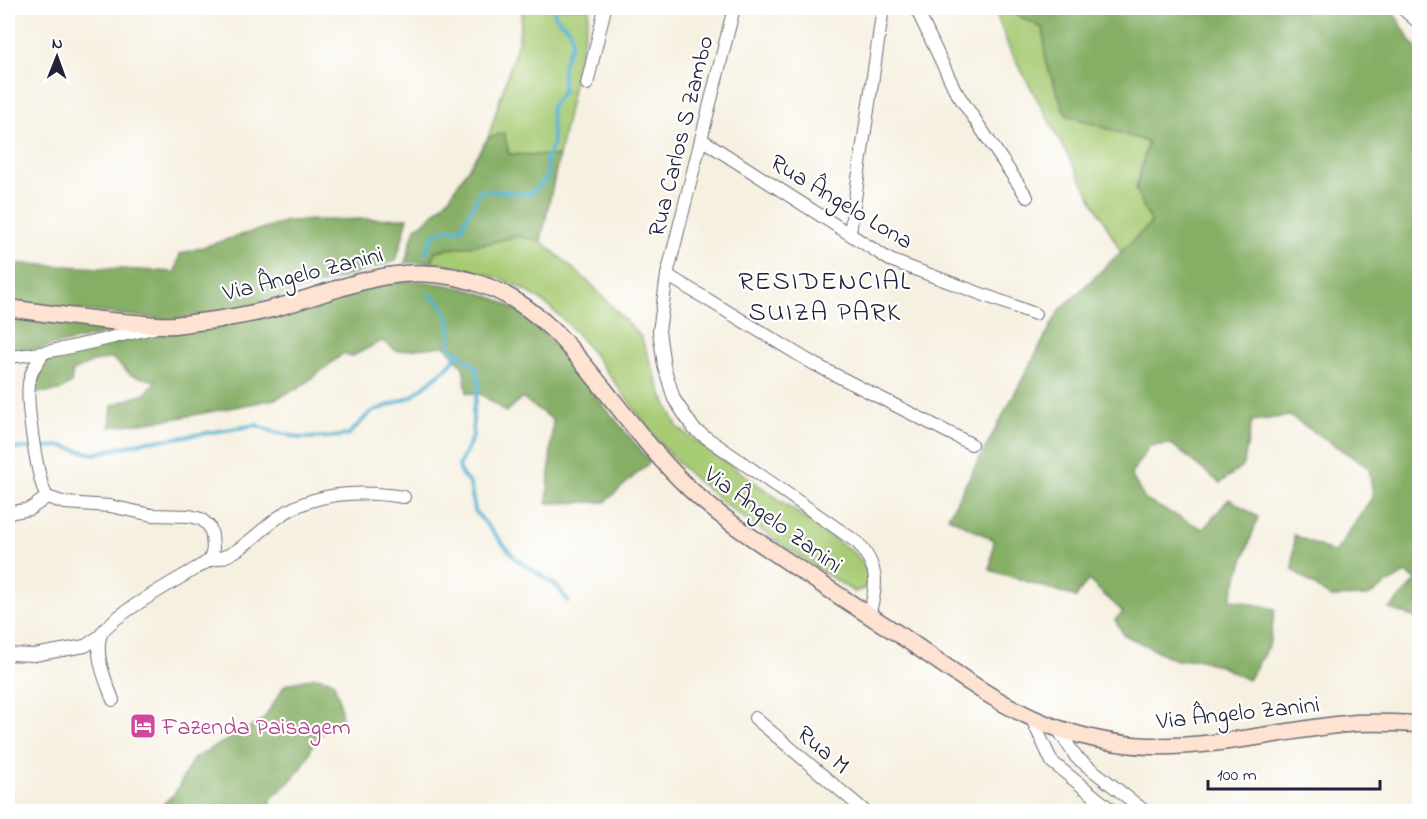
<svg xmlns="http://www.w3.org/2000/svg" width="1427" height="819" font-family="'Indie Flower',sans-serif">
<rect width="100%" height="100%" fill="#fff"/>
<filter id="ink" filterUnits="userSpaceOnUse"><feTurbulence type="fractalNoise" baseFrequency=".0167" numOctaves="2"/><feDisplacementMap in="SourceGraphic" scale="12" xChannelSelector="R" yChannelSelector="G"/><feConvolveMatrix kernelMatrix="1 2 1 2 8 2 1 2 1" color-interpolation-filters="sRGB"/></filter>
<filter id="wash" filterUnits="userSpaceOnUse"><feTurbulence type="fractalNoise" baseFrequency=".008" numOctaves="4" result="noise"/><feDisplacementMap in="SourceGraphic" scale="24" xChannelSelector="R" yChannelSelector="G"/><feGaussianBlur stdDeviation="1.35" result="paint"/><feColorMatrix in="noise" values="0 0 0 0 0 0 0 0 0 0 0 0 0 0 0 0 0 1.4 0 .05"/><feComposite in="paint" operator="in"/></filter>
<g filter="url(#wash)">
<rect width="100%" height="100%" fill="#f6f0e0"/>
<!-- green -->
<g fill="#a8cb75" stroke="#657658" stroke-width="1.5">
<polygon points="523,8 590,8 559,156 509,154 504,134 488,138 518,42"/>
<polygon points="994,8 1004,8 1044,29 1045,60 1066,115 1148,142 1136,189 1151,223 1121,252 1009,48"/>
<path d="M517 236 541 241 592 285 641 337 663 397 678 428 857 555 866 568 870 583 863 589 854 592C795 553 733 516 681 466 663 450 649 429 635 410 608 374 576 325 539 299 508 277 468 268 432 262L435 251 489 243Z"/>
</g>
<!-- forest -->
<g fill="#86af66" stroke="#546850" stroke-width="1.5">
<polygon points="1004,8 1391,8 1420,56 1419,619 1389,609 1417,580 1405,573 1368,596 1330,597 1293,570 1294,535 1335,553 1373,496 1369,468 1290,416 1252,421 1243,466 1220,483 1171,444 1149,446 1131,474 1145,500 1203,529 1229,499 1258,517 1230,599 1275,609 1269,646 1248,680 1220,666 1197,659 1176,660 1124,635 1115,620 1123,612 1088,580 1076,597 990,570 994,540 948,517 1059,311 1151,223 1136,189 1148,142 1066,115 1045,60 1044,29"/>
<polygon points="504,133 509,154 559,156 541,241 517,236 489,243 435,251 432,262 405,263 415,228 426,221 449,198 488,138"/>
<polygon points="408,218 396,261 234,311 167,320 8,302 8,263 175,272 180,254 287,221"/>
<path d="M413 281C445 283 477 289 506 304 538 321 561 353 583 381 606 408 628 435 650 462L605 502 547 503 553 420 522 398 506 412 481 394 467 393 463 367 445 346 397 351 382 341 351 357 344 353 299 388 275 399 178 418 110 427 112 405 145 394 156 381 131 375 112 358 93 362 73 371 71 383 59 391 32 393 34 376 46 358C98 343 153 335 207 323 275 307 344 286 413 281Z"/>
<polygon points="8,318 127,329 37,349 8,352"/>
<path d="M316 677 333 681 339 698 342 719 314 739C307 768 292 779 271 799V811H118L123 808 144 809 161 806 175 793 193 759 263 720 285 685Z"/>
</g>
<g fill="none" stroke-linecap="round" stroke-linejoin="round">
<!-- stream -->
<g stroke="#51b1cf" stroke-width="4">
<path d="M426 253 432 236 447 229H461C466 215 476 206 479 191 497 189 513 195 532 193L548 177 546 158 553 145 551 107 563 91V65L572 42 570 30 556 17 553 8"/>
<path d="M429 294C451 310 451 320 450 346L477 368 479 386 473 410V436L459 465 461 474 470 484 475 511 516 559 558 587 568 601"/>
<polyline points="8,449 61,446 94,454 148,441 170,439 256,425 271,431 301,438 331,437 348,435 371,412 411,397 448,367 459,352"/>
</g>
</g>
</g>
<g filter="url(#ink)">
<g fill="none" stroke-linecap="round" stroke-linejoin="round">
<defs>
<g id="street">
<path d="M734 8 667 275 659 331 664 366 674 399 694 429 858 543C880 569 877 584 869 616"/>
<polyline points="916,8 955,90 1027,197"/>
<polyline points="1402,8 1420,24"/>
<polyline points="587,84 605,8"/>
<polyline points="701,139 890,260 1035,314"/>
<polyline points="850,233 883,8"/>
<polyline points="667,275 814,364 971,444"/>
<path d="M43 354C37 363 30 372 29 383 26 403 37 480 47 497L65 503 110 506 152 515 190 516 201 519 209 526 212 535 213 549 210 560C190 573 104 618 100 637 95 658 106 681 113 700"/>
<path d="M8 357C57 353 105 338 154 328"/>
<polyline points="8,513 30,509 47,497"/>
<path d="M210 560C236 558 256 534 276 519 312 491 360 490 404 497"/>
<polyline points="8,654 34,655 85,646 100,636"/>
<polyline points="1031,717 1052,762 1114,812"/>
<polyline points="755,718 866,812"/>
<polyline points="1057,728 1076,757 1146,812"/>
</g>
<path id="secondary" d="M8 308C50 314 92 320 134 323 147 324 160 326 174 325 208 321 242 317 275 308 354 286 409 254 491 288 540 308 571 348 603 388 631 423 658 459 691 490 720 517 754 539 787 561 824 586 862 611 900 635 949 668 1000 708 1057 728 1086 738 1120 745 1150 746 1220 748 1287 729 1356 723 1377 722 1398 723 1420 724"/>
</defs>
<!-- street casing -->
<use href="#street" stroke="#6c6a75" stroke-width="14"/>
<!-- secondary casing -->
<use href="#secondary" stroke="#6c6a75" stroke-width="19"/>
<!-- street -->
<use href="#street" stroke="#fff" stroke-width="12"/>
<!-- secondary -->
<use href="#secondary" stroke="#fee3d2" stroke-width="16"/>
</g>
</g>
<!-- icons -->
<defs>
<symbol id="hotel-square" viewBox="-11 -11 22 22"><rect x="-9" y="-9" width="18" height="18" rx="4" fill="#d1479c" stroke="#fff"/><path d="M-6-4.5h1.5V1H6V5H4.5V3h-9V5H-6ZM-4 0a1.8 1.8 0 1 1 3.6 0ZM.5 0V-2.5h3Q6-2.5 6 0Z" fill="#fff"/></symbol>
</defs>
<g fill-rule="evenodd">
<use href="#hotel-square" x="128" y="711" width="30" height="30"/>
</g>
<g text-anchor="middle" stroke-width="4.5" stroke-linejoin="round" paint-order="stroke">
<!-- street labels -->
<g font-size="24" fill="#22223b" stroke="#fff">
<text transform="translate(680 136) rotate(-76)" y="8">Rua Carlos S Zambo</text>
<text transform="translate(842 201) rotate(31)" y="8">Rua Ângelo Lona</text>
<text transform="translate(303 273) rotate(-14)" y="8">Via Ângelo Zanini</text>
<text transform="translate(774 519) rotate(36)" y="8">Via Ângelo Zanini</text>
<text transform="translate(1238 712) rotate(-6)" y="8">Via Ângelo Zanini</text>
<text transform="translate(824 749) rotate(40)" y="8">Rua M</text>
</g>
<!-- hotel labels -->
<g font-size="24" fill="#b23c85" stroke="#fff" text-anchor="start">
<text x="162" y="734">Fazenda Paisagem</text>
</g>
<!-- quarter labels -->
<g font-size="27" letter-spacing="1.5" fill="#22223b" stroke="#fff">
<text x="825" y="289">RESIDENCIAL<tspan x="825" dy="31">SUIZA PARK</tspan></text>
</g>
</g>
<!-- margin -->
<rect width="1427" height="819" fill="none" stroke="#fff" stroke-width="30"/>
<!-- north arrow -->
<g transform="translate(57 57) rotate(1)" stroke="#ffffff" stroke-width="4.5" paint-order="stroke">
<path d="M0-4.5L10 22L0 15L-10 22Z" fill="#22223b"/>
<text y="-9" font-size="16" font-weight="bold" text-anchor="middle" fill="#22223b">N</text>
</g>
<!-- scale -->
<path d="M1208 780v9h172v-9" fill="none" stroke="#22223b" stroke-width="3"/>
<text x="1217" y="780" font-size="18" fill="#22223b" stroke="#ffffff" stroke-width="4.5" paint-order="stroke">100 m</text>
</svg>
